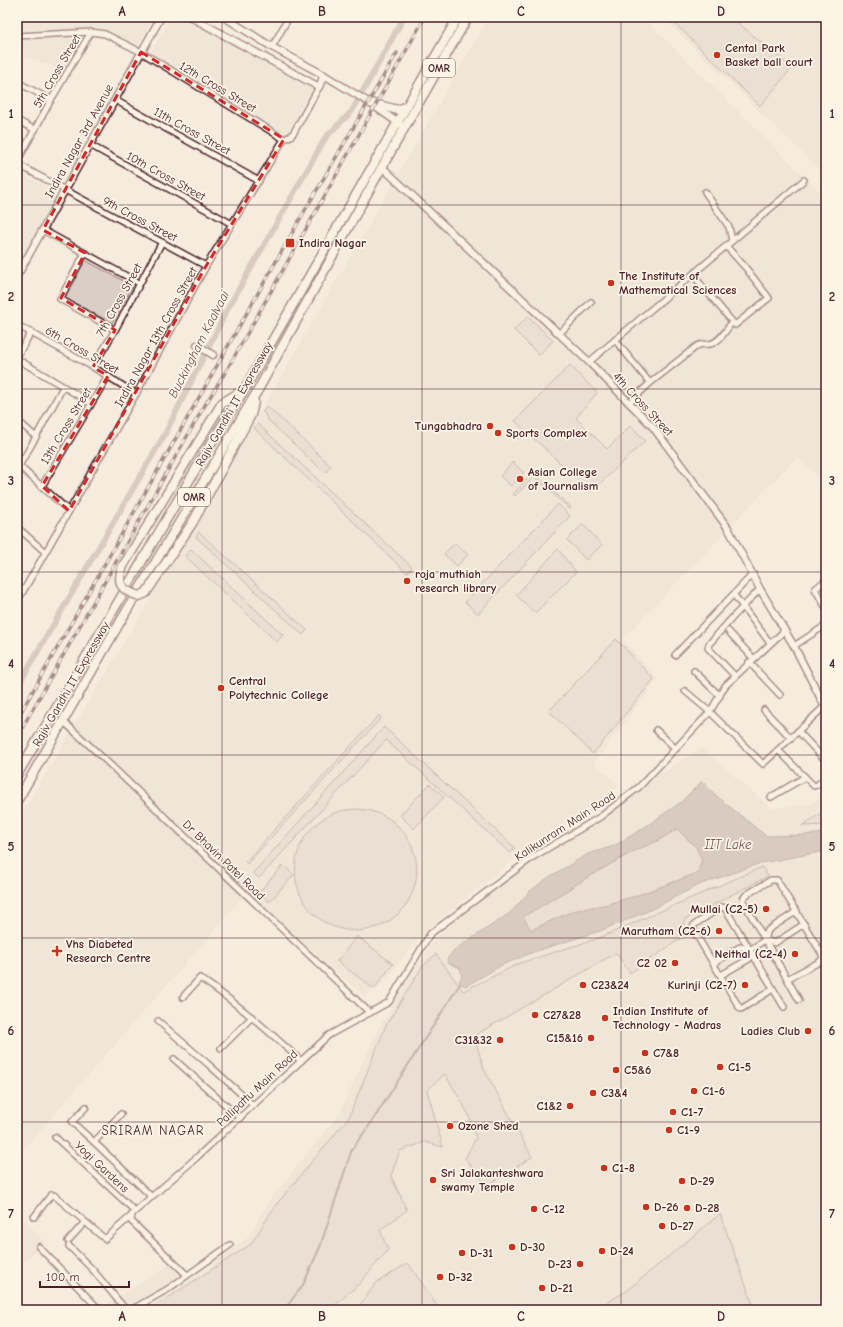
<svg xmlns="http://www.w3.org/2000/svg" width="843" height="1327" font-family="'Comic Neue',sans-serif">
<rect width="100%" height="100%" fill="#f5ecde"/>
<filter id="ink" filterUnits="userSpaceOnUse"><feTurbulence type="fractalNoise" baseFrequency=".025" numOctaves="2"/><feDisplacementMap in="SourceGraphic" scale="8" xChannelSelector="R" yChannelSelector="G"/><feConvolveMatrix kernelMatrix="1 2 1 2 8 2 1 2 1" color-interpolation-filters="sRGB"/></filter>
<g filter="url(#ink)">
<!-- built -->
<g fill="#e8ddd0">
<polygon points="17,17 154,17 134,52 102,33 86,30 17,34"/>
<polygon points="171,17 186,17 313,87 286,137 148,57"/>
<polygon points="489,17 643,17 826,198 826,483 797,457 623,639 658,679 594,763 620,786 528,848 424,932 378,990 364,996 246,894 17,1157 17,821 195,525"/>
<polygon points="662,17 826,17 826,176"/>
<polygon points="85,32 64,70 17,54 17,37"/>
<polygon points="17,171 60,194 17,271"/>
<polygon points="702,748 771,808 810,804 826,794 826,1300 801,1310 141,1310 194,1278 247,1238 270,1200 339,1114 378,1029 435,938 535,859 653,779"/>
<polygon points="17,1211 45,1243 17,1267"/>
<polygon points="174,1262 187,1275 126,1310 97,1310"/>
</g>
<!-- green -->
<g fill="#dbcec4" stroke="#927678">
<polygon points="668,17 731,17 792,68 760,106"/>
<polygon points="83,259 133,286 112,323 63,297"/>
<polygon points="528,316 553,341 539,355 514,330"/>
<polygon points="570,365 597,393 576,418 607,449 631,425 645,441 591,492 515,421"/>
<polygon points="267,406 331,466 325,473 268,420 263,411"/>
<polygon points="258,424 412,567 407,573 254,428"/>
<polygon points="513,462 524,473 511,486 500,476"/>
<polygon points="533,473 571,507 570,509 534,477 515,496 513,494"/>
<polygon points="558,504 570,516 478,614 465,602"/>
<polygon points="583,524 602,545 586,560 567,540"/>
<polygon points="199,532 307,630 303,635 196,537"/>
<polygon points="455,543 468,555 457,566 444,554"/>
<polygon points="191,549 283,635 277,642 185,556"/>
<polygon points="558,549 576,572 535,613 516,595"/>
<polygon points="616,639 654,679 593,754 549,711"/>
<polygon points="379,715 381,718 247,864 245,862"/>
<polygon points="384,727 515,848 510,853 386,740 259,878 253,873"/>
<polygon points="430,784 444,797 414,829 400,815"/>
<circle cx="356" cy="870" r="61"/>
<polygon points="826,810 826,825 802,826"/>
<polygon points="677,829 696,847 702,859 698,873 633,897 604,905 573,911 531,930 522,917 600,870 634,851 657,841"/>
<polygon points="283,865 294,875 269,902 259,892"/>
<polygon points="762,867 768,876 684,920 683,937 630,973 616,953 474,1036 484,1069 532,1157 487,1186 465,1158 476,1138 468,1113 445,1074 427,1090 443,1147 425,1142 400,1151 391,1176 407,1210 380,1230 388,1250 359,1284 330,1310 149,1310 251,1244 275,1206 349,1117 386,1025 422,967 436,954 463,991 520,963 599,938"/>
<polygon points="357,936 393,964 374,989 337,961"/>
<polygon points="720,1214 755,1310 593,1310 625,1292"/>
<polygon points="408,1263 440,1310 356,1310 377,1282"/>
</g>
<!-- water -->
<path fill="#b8a39e" stroke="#8c6e70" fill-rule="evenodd" d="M702 781 719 798 766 836 804 835 826 833V851L761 863 699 885 648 911 600 931 536 951 502 965 466 986 460 984 459 981 462 976 460 968 448 963 447 959 454 950 510 913 530 891 549 877 588 854 614 846 645 827 681 802ZM677 829 696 847 702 859 698 873 633 897 604 905 573 911 531 930 523 917 600 870 634 851 657 841Z"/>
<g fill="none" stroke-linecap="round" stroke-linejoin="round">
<!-- stream -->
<polyline stroke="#8c6e70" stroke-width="2" points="284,1310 303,1285 320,1247 352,1149 371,1123 460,984"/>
<!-- canal -->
<polyline stroke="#b8a39e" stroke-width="6" points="17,687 165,434 228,308 326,137 352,111 404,17"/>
<defs>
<g id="minor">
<polyline points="17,36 91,32 105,34 141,52 284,139"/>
<polyline points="272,47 289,17"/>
<polyline points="17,82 51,100"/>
<polyline points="115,100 259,181"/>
<polyline points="17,120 35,130"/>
<polyline points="90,145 232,224"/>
<polyline points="17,162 51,100 91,32"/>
<polyline points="17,164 206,266"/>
<polyline points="43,230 139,283"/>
<polyline points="732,241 804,180"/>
<polyline points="85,253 60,299 115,330"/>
<polyline points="693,275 735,325 769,298 745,267 726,246"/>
<polyline points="17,325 93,367 136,394"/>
<polyline points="559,334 591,302"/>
<path d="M615 340 650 383 697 346C702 343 705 345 710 344 720 342 727 329 732 322"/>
<polyline points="17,357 31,332"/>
<polyline points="17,359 91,403"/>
<polyline points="589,362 732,241 729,227 705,192"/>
<polyline points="93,367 115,330 162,242"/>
<polyline points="629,403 650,383"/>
<polyline points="17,420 36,437"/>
<polyline points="17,464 69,511"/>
<polyline points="19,466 36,437 63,387"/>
<polyline points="42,486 108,376"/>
<polyline points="17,527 45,552"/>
<polyline points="826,580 815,589 826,608"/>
<polyline points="734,595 770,643"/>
<polyline points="17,602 136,394 206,266 284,139 291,136 294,132 319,87"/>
<polyline points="728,631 753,658"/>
<polyline points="794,646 826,625"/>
<polyline points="675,655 753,574"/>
<polyline points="749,662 780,695"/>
<polyline points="694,671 720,696"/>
<polyline points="735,676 708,648 709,644 733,617 760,589"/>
<polyline points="685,691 710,712 763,764 826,705"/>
<polyline points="764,710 791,738"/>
<polyline points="63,721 102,757 370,1013"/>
<polyline points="656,730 676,749"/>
<polyline points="798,731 826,761"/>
<polyline points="778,750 814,786 817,785 826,778"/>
<polyline points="771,797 805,777"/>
<polyline points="765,940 775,943 804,924"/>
<polyline points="714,963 740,947 751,949 765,940 768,930 797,911"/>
<polyline points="721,975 749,959 751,949"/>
<polyline points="787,979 821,961 823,956 777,880 771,880 746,895 743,899 743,901 799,1000"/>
<polyline points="773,989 741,1009 739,1007 694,931 693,928 694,925 721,907 725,908 784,1007"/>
<path d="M183 997 200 978C237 1003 268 1030 301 1061"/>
<polyline points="158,1021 208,1064 253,1105"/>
<polyline points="221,1048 252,1017"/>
<polyline points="174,1059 240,1118"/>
<polyline points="86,1107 72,1122 94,1142"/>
<polyline points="121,1114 94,1142 152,1197"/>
<polyline points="55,1137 135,1211"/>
<polyline points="34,1217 51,1195 54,1195 105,1239 130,1217"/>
<polyline points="68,1241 85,1222"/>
<polyline points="69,1246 93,1270 126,1310"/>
<polyline points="39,1247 99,1309 98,1310"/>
<polyline points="187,1275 131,1221 132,1214 196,1158 329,1035 389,1002 430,934 533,857 600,817 639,787 710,712 725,686 784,631"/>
<polyline points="131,1310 168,1289 230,1245"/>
</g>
<g id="tertiary">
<polyline points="191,17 319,87 324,75"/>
<polyline points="224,17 272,47 324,75 370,103 404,127"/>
<polyline points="382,167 589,362 653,427 728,528 760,589 794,646 823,703 826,705"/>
<polyline points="17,276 161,17"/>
<polyline points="197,345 213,355"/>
</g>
<g id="primary">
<polyline points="370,103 398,110 407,106"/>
<polyline points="163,500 222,403 242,391"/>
<polyline points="193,522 251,415 254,402"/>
<polyline points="17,775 207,450 244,390 458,17"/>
<polyline points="17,801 130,605 258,390 382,167 468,17"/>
</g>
</defs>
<!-- minor casing -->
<use href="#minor" stroke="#4a1f2b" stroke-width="8"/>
<!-- tertiary casing -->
<use href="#tertiary" stroke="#4a1f2b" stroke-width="9"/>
<!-- primary casing -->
<use href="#primary" stroke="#4a1f2b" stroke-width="11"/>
<!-- minor -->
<use href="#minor" stroke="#fcf5e5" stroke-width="5"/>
<!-- tertiary -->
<use href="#tertiary" stroke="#fcf5e5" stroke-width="6"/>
<!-- primary -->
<use href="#primary" stroke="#fcf5e5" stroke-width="8"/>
<defs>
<g id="rail">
<polyline points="17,719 300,219 397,53"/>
<polyline points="17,737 202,410 229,366 425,17"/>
</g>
</defs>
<!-- rail casing -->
<use href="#rail" stroke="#4a1f2b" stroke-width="3.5"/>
<!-- rail -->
<use href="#rail" stroke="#fcf5e5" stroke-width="2" stroke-dasharray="6" stroke-linecap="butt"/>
<defs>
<path id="primary-bridge" d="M163 500 123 566C116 584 121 590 139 596L146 593 193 522"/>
</defs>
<!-- primary-bridge casing -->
<use href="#primary-bridge" stroke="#4a1f2b" stroke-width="11" stroke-linecap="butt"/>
<!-- primary-bridge -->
<use href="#primary-bridge" stroke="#fcf5e5" stroke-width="8"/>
</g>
</g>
<!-- marked area -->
<path d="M0 0H843V1327H0ZM141 52 284 139 206 266 69 511 42 486 108 376 93 367 115 330 61 298 85 253 43 230Z" fill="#f5ecde" fill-opacity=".55" fill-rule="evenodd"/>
<path fill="none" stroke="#d62828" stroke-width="3" stroke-dasharray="8 5" stroke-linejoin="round" d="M141 52 284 139 206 266 69 511 42 486 108 376 93 367 115 330 61 298 85 253 43 230Z"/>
<!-- grid -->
<path fill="none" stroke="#4a1f2b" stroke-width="1" stroke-opacity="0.55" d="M222 17V1310M422 17V1310M621 17V1310M17 205H826M17 389H826M17 572H826M17 755H826M17 938H826M17 1122H826"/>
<!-- markers -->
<g fill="#c8321e" stroke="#fcf5e5" stroke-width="1.5">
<circle cx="717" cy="55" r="4"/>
<rect x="285" y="238" width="10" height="10" rx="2"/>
<circle cx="611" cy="283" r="4"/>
<circle cx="490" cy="426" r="4"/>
<circle cx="498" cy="433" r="4"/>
<circle cx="520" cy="479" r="4"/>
<circle cx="407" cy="581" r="4"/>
<circle cx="221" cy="688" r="4"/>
<circle cx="766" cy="909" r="4"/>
<circle cx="719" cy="931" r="4"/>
<path d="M55 945h4v4h4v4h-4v4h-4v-4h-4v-4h4z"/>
<circle cx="795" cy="954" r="4"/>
<circle cx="675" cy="963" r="4"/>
<circle cx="583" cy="985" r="4"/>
<circle cx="745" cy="985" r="4"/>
<circle cx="535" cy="1015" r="4"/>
<circle cx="605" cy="1018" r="4"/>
<circle cx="808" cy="1031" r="4"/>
<circle cx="591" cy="1038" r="4"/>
<circle cx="500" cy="1040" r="4"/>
<circle cx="645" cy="1053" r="4"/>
<circle cx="720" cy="1067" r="4"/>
<circle cx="616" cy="1070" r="4"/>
<circle cx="694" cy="1091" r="4"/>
<circle cx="593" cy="1093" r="4"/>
<circle cx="570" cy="1106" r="4"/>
<circle cx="673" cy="1112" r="4"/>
<circle cx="450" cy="1126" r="4"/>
<circle cx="669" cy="1130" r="4"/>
<circle cx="604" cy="1168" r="4"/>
<circle cx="433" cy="1180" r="4"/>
<circle cx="682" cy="1181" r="4"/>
<circle cx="646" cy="1207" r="4"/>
<circle cx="687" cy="1208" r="4"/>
<circle cx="534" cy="1209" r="4"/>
<circle cx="662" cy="1226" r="4"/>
<circle cx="512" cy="1247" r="4"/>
<circle cx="602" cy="1251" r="4"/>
<circle cx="462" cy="1253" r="4"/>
<circle cx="580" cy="1264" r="4"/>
<circle cx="440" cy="1277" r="4"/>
<circle cx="542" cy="1288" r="4"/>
</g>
<g text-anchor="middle" stroke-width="3.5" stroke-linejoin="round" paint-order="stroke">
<!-- shield labels -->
<g fill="#fcf5e5" stroke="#7f5f63" stroke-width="1">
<rect x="423" y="59" width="32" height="18" rx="3"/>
<rect x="178" y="488" width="32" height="18" rx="3"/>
</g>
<g font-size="11" font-weight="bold" fill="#4a1f2b">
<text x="439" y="72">OMR</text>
<text x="194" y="501">OMR</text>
</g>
<!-- poi labels -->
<g font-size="12" font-weight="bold" fill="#4a1f2b" stroke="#fcf5e5" text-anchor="start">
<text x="725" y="52">Cental Park<tspan x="725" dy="14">Basket ball court</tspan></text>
<text x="299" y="247">Indira Nagar</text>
<text x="619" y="280">The Institute of<tspan x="619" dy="14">Mathematical Sciences</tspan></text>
<text x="482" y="430" text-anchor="end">Tungabhadra</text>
<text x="506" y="437">Sports Complex</text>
<text x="528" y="476">Asian College<tspan x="528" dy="14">of Journalism</tspan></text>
<text x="415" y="578">roja muthiah<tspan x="415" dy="14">research library</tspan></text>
<text x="229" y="685">Central<tspan x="229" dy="14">Polytechnic College</tspan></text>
<text x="758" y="913" text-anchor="end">Mullai (C2-5)</text>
<text x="711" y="935" text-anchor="end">Marutham (C2-6)</text>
<text x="66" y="948">Vhs Diabeted<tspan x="66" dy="14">Research Centre</tspan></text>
<text x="787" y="958" text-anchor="end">Neithal (C2-4)</text>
<text x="667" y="967" text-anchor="end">C2 02</text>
<text x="591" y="989">C23&amp;24</text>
<text x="737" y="989" text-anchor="end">Kurinji (C2-7)</text>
<text x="613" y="1015">Indian Institute of<tspan x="613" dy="14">Technology - Madras</tspan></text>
<text x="543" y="1019">C27&amp;28</text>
<text x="800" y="1035" text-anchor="end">Ladies Club</text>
<text x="583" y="1042" text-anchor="end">C15&amp;16</text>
<text x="492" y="1044" text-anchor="end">C31&amp;32</text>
<text x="653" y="1057">C7&amp;8</text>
<text x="728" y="1071">C1-5</text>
<text x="624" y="1074">C5&amp;6</text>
<text x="702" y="1095">C1-6</text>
<text x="601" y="1097">C3&amp;4</text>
<text x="562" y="1110" text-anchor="end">C1&amp;2</text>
<text x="681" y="1116">C1-7</text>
<text x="458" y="1130">Ozone Shed</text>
<text x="677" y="1134">C1-9</text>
<text x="612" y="1172">C1-8</text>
<text x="441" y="1177">Sri Jalakanteshwara<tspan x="441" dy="14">swamy Temple</tspan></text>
<text x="690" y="1185">D-29</text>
<text x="654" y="1211">D-26</text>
<text x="695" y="1212">D-28</text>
<text x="542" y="1213">C-12</text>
<text x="670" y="1230">D-27</text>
<text x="520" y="1251">D-30</text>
<text x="610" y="1255">D-24</text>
<text x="470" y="1257">D-31</text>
<text x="572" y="1268" text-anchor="end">D-23</text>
<text x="448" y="1281">D-32</text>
<text x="550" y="1292">D-21</text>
</g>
<!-- street labels -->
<g font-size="12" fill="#4a1f2b" stroke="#fcf5e5">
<text transform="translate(57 71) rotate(-60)" y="4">5th Cross Street</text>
<text transform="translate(218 87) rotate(31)" y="4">12th Cross Street</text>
<text transform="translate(192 131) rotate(29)" y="4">11th Cross Street</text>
<text transform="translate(79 141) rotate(-61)" y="4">Indira Nagar 3rd Avenue</text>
<text transform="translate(166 176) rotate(29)" y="4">10th Cross Street</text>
<text transform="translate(140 219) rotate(28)" y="4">9th Cross Street</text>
<text transform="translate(119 300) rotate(-61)" y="4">7th Cross Street</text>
<text transform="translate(156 337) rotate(-61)" y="4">Indira Nagar 13th Cross Street</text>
<text transform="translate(82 350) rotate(30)" y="4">6th Cross Street</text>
<text transform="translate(234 404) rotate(-60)" y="4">Rajiv Gandhi IT Expressway</text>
<text transform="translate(643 404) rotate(47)" y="4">4th Cross Street</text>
<text transform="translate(66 426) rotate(-59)" y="4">13th Cross Street</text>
<text transform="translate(71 684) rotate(-60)" y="4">Rajiv Gandhi IT Expressway</text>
<text transform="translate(565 826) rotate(-33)" y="4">Kalikunram Main Road</text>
<text transform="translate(224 860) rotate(44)" y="4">Dr Bhavin Patel Road</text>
<text transform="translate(257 1088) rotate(-43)" y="4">Pallipattu Main Road</text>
<text transform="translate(102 1167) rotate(43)" y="4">Yogi Gardens</text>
</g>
<!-- water labels -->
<g font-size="13" font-style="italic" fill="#704d53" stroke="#fcf5e5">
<text transform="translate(198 344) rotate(-63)" y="5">Buckingham Kaalvaai</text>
<text x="728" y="849">IIT Lake</text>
</g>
<!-- neighbourhood labels -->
<g font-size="13" letter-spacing="1" fill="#4a1f2b" stroke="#fcf5e5">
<text x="153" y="1135">SRIRAM NAGAR</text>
</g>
</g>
<!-- margin -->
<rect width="843" height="1327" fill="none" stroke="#fcf5e5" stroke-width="44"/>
<!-- scale -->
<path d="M40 1281v6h89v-6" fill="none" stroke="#4a1f2b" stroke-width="2"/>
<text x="46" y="1281" font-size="12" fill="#4a1f2b" stroke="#fcf5e5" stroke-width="3" paint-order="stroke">100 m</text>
<rect x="22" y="22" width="799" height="1283" fill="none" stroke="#4a1f2b" stroke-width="1.5"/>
<g font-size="13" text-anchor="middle" font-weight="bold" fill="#4a1f2b">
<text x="122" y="16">A</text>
<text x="322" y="16">B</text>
<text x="521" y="16">C</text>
<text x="721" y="16">D</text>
<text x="11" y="118">1</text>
<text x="832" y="118">1</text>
<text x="11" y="301">2</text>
<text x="832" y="301">2</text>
<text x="11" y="485">3</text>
<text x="832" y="485">3</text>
<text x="11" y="668">4</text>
<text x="832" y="668">4</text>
<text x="11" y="851">5</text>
<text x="832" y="851">5</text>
<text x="11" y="1035">6</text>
<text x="832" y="1035">6</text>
<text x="11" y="1218">7</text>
<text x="832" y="1218">7</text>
<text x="122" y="1321">A</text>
<text x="322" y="1321">B</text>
<text x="521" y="1321">C</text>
<text x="721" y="1321">D</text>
</g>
</svg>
